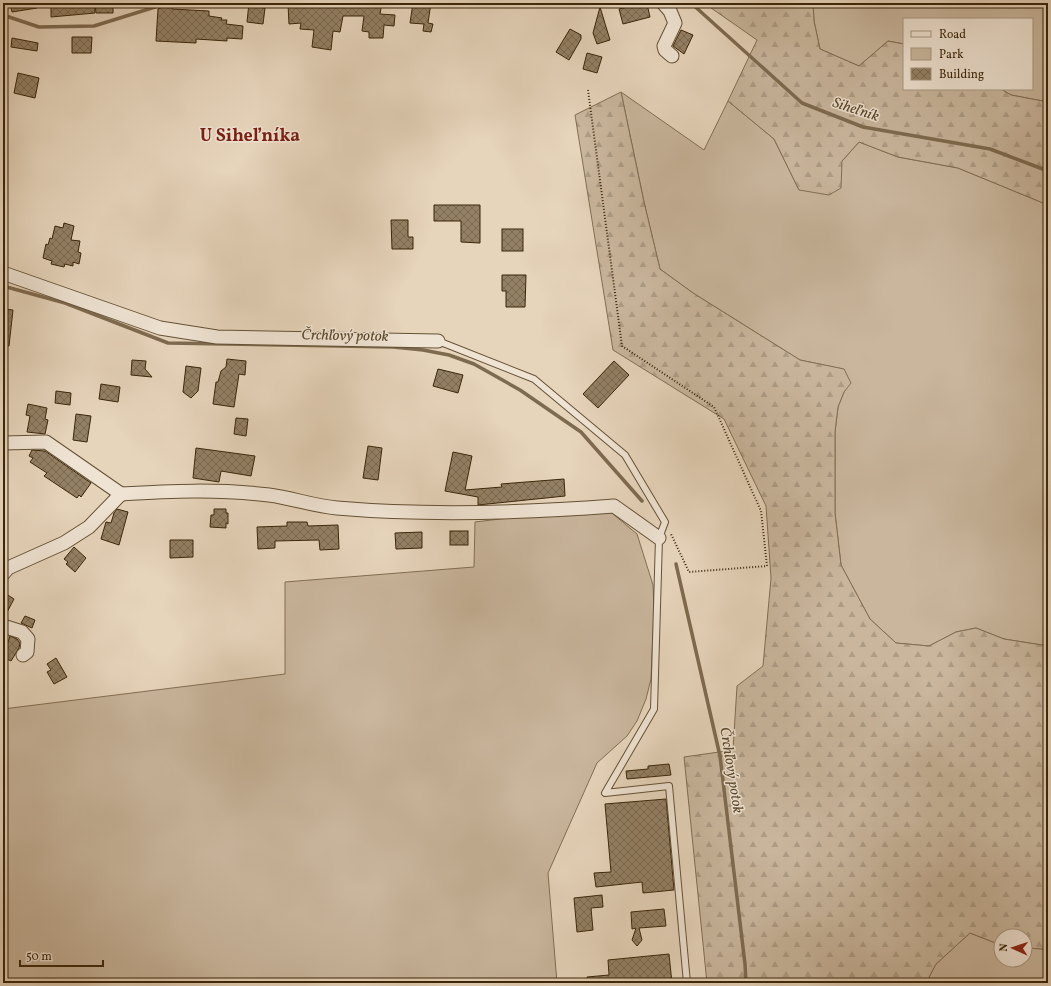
<svg xmlns="http://www.w3.org/2000/svg" width="1051" height="986" font-family="Vollkorn,serif">
<defs>
<pattern id="forest-firs" width="22" height="20" patternUnits="userSpaceOnUse"><rect width="22" height="20" fill="#c9b69d"/><path d="M5 1l3.5 6h-7zM16 11l3.5 6h-7z" fill="#ad9c86"/></pattern>
<pattern id="building-cross-hatch" width="8" height="8" patternUnits="userSpaceOnUse"><rect width="8" height="8" fill="#938065"/><path d="M0 0l8 8M0 8l8-8" fill="none" stroke="#796951"/></pattern>
</defs>
<rect width="100%" height="100%" fill="#e6d4bb"/>
<filter id="stains"><feTurbulence type="fractalNoise" baseFrequency=".005" numOctaves="4"/><feColorMatrix values="0 0 0 0 .2 0 0 0 0 .09 0 0 0 0 .02 0 0 0 .5 -.17"/></filter>
<radialGradient id="worn" r=".72"><stop offset=".6" stop-color="#630" stop-opacity="0"/><stop offset="1" stop-color="#630" stop-opacity=".3"/></radialGradient>
<!-- green -->
<g fill="#c9b69d" stroke="#826e52">
<polygon points="813,3 1048,3 1048,102 1011,95 1001,89 1032,89 1032,19 904,19 904,44 888,41 859,66 820,49 814,21"/>
<polygon points="621,92 704,150 728,101 774,139 799,190 842,161 859,142 898,157 958,168 1048,205 1048,646 1004,639 976,628 956,632 929,646 896,643 870,619 841,565 835,513 835,432 838,407 844,392 843,369 800,360 693,293 660,269 644,202"/>
<polygon points="584,509 607,509 637,534 653,585 654,610 651,679 646,699 637,721 627,736 597,763 548,873 557,983 3,983 3,709 285,674 285,582 474,567 475,522"/>
<polygon points="970,933 1001,945 1001,960 1025,960 1025,948 1045,949 1048,947 1048,983 926,983 936,964"/>
</g>
<!-- forest -->
<g fill="url(#forest-firs)" stroke="#826e52">
<polygon points="704,3 813,3 814,21 820,49 859,66 888,41 904,44 904,89 1001,89 1011,95 1048,102 1048,205 958,168 898,157 859,142 842,161 841,188 829,195 799,190 774,139 728,101 757,40"/>
<polygon points="621,92 644,202 660,269 693,293 800,360 844,369 851,383 844,392 838,407 835,432 835,513 841,565 870,619 896,643 929,646 956,632 976,628 1004,639 1048,646 1048,947 1045,949 1025,948 1025,936 1001,936 1001,945 970,933 936,964 926,983 707,983 684,757 733,750 737,686 763,666 771,578 766,506 724,419 613,350 575,115"/>
</g>
<g fill="none" stroke-linecap="round" stroke-linejoin="round">
<!-- stream -->
<g stroke="#7e6a4f" stroke-width="3.5">
<polyline points="691,3 802,103 863,127 990,149 1048,171"/>
<polyline points="3,15 39,27 94,26 168,3"/>
<polyline points="3,286 65,303 168,343 393,347 423,350 449,355 474,364 520,390 581,432 642,501"/>
<polyline points="676,564 720,756 745,964 746,983"/>
</g>
</g>
<!-- building -->
<g fill="url(#building-cross-hatch)" stroke="#3a2508">
<polygon points="10,3 36,3 37,8 12,12"/>
<polygon points="51,3 65,3 65,7 95,6 95,13 51,17"/>
<polygon points="95,3 113,3 113,13 96,13"/>
<polygon points="172,3 172,9 209,11 209,16 222,18 221,20 227,20 226,24 243,26 242,39 227,38 227,41 196,39 196,43 156,41 158,9"/>
<polygon points="249,3 262,4 262,8 265,8 263,24 247,22"/>
<polygon points="317,3 382,3 380,14 395,15 394,26 384,25 383,38 369,38 369,32 362,31 364,16 343,16 340,32 333,31 331,50 312,47 314,30 300,29 301,23 289,24 288,4"/>
<polygon points="413,3 431,3 428,23 433,24 431,32 423,31 424,24 410,23"/>
<polygon points="639,4 647,4 650,17 623,24 619,9"/>
<polygon points="600,7 610,40 597,44 593,33"/>
<polygon points="570,29 581,35 581,39 569,60 556,52"/>
<polygon points="681,30 693,35 684,54 673,46"/>
<polygon points="72,37 92,37 91,53 72,53"/>
<polygon points="12,38 38,43 37,51 11,47"/>
<polygon points="587,53 602,57 597,73 583,69"/>
<polygon points="18,73 39,78 35,98 14,93"/>
<polygon points="434,205 480,205 480,243 461,242 461,221 434,221"/>
<polygon points="391,220 408,220 408,237 413,237 413,249 392,249"/>
<polygon points="64,223 74,226 71,240 80,241 78,252 81,253 79,264 73,262 73,266 65,264 64,267 51,264 52,261 43,258 46,244 48,245 50,238 52,239 55,226 63,228"/>
<rect x="502" y="229" width="21" height="22"/>
<polygon points="502,275 526,275 525,307 506,307 506,291 502,291"/>
<polygon points="3,309 13,310 9,346 3,346"/>
<polygon points="227,359 246,361 245,375 239,374 234,407 213,404 216,382 218,382 221,371 226,367"/>
<polygon points="132,360 146,361 145,369 152,377 131,375"/>
<polygon points="614,361 629,375 598,408 583,394"/>
<polygon points="186,366 201,368 198,391 191,398 183,392"/>
<polygon points="438,369 463,375 458,393 433,386"/>
<polygon points="101,384 120,387 118,402 99,399"/>
<polygon points="56,391 71,393 70,405 55,403"/>
<polygon points="28,404 47,408 45,419 48,420 45,434 27,432 30,416 26,415"/>
<polygon points="76,414 91,416 87,442 73,440"/>
<polygon points="236,418 248,419 246,436 234,434"/>
<polygon points="368,446 382,448 378,480 363,478"/>
<polygon points="196,448 255,456 251,476 221,471 219,482 193,478"/>
<polygon points="32,450 45,451 91,483 81,497 79,495 77,498 44,476 47,473 30,462 33,458 29,456"/>
<polygon points="453,452 472,456 465,490 502,487 501,484 564,479 565,496 478,505 478,497 445,491"/>
<polygon points="117,509 128,512 119,545 101,539 106,522 111,523 114,513"/>
<polygon points="214,509 226,509 226,513 228,513 228,524 226,523 226,528 210,527 211,515 214,515"/>
<polygon points="287,522 307,522 308,526 338,525 339,549 320,550 319,540 275,541 275,548 258,549 257,527 287,526"/>
<rect x="450" y="531" width="18" height="14"/>
<polygon points="422,532 422,548 396,549 395,533"/>
<polygon points="170,540 193,540 193,557 170,558"/>
<polygon points="74,547 86,558 75,572 66,564 68,562 64,559"/>
<polygon points="3,592 14,599 4,618 3,618"/>
<polygon points="25,616 35,620 32,628 21,623"/>
<polygon points="10,636 17,639 20,643 19,648 11,661 3,657"/>
<polygon points="56,658 67,677 54,684 47,672 51,670 47,664"/>
<polygon points="669,764 671,775 627,779 626,771 648,769 648,766"/>
<polygon points="666,799 674,890 643,893 642,882 596,887 594,873 611,872 605,804"/>
<polygon points="602,895 603,907 591,908 593,930 577,932 574,898"/>
<polygon points="664,909 666,926 639,928 642,940 637,946 632,940 636,928 632,929 631,912"/>
<polygon points="669,954 672,983 588,983 587,977 609,975 608,960"/>
</g>
<g fill="none" stroke-linecap="round" stroke-linejoin="round">
<defs>
<polyline id="lane" points="438,341 534,379 625,455 665,522 659,538 654,709 605,793 669,786 687,983"/>
<g id="street">
<polyline points="663,3 670,11 675,23 664,46 665,50 672,56"/>
<polyline points="3,273 160,328 217,337 438,341"/>
<polyline points="3,443 46,442 121,494 89,527 64,543 8,568 3,574"/>
<path d="M121 494C171 491 219 489 269 495 292 498 314 506 337 508 429 516 522 513 614 506L659 538"/>
<polyline points="3,626 22,632 28,639 27,652 23,655"/>
</g>
</defs>
<!-- lane casing -->
<use href="#lane" stroke="#655135" stroke-width="8"/>
<!-- street casing -->
<use href="#street" stroke="#655135" stroke-width="15"/>
<!-- path -->
<polyline stroke="#3a2508" stroke-width="2" stroke-dasharray="1 2" stroke-linecap="butt" points="588,90 622,346 714,407 761,511 767,566 689,572 671,534"/>
<!-- lane -->
<use href="#lane" stroke="#efe3d3" stroke-width="6"/>
<!-- street -->
<use href="#street" stroke="#efe3d3" stroke-width="13"/>
</g>
<g text-anchor="middle" stroke-width="3" stroke-linejoin="round" paint-order="stroke">
<!-- water labels -->
<g font-size="15" font-style="italic" fill="#5c482b" stroke="#efe3d3">
<text transform="translate(856 109) rotate(18)" y="5">Siheľník</text>
<text transform="translate(345 335) rotate(1)" y="5">Črchľový potok</text>
<text transform="translate(732 770) rotate(81)" y="5">Črchľový potok</text>
</g>
<!-- district labels -->
<g font-size="18" font-weight="bold" fill="#7a1f14" stroke="#efe3d3">
<text x="250" y="141">U Siheľníka</text>
</g>
</g>
<!-- margin -->
<rect width="1051" height="986" fill="none" stroke="#e6d4bb" stroke-width="16"/>
<rect x="4" y="4" width="1043" height="978" fill="none" stroke="#3a2508" stroke-width="2"/>
<rect x="8" y="8" width="1035" height="970" fill="none" stroke="#3a2508"/>
<!-- legend -->
<rect x="903" y="18" width="130" height="72" fill="#efe3d3" stroke="#a79782"/>
<rect x="911" y="31" width="20" height="6" fill="#efe3d3" stroke="#a79782"/>
<text x="939" y="38" font-size="12" fill="#3a2508">Road</text>
<rect x="911" y="48" width="20" height="12" fill="#c9b69d" stroke="#a79782"/>
<text x="939" y="58" font-size="12" fill="#3a2508">Park</text>
<rect x="911" y="68" width="20" height="12" fill="url(#building-cross-hatch)" stroke="#a79782"/>
<text x="939" y="78" font-size="12" fill="#3a2508">Building</text>
<!-- north arrow -->
<g transform="translate(1013 948) rotate(273)"><circle r="19" fill="#efe3d3" stroke="#a79782"/>
<path d="M0-3L7 15L0 10L-7 15Z" fill="#8f2418"/>
<text y="-6" font-size="11" font-weight="bold" text-anchor="middle" fill="#3a2508">N</text>
</g>
<!-- scale -->
<path d="M20 960v6h83v-6" fill="none" stroke="#3a2508" stroke-width="2"/>
<text x="26" y="960" font-size="12" fill="#3a2508" stroke="#efe3d3" stroke-width="3" paint-order="stroke">50 m</text>
<rect width="100%" height="100%" filter="url(#stains)"/>
<rect width="100%" height="100%" fill="url(#worn)"/>
</svg>
